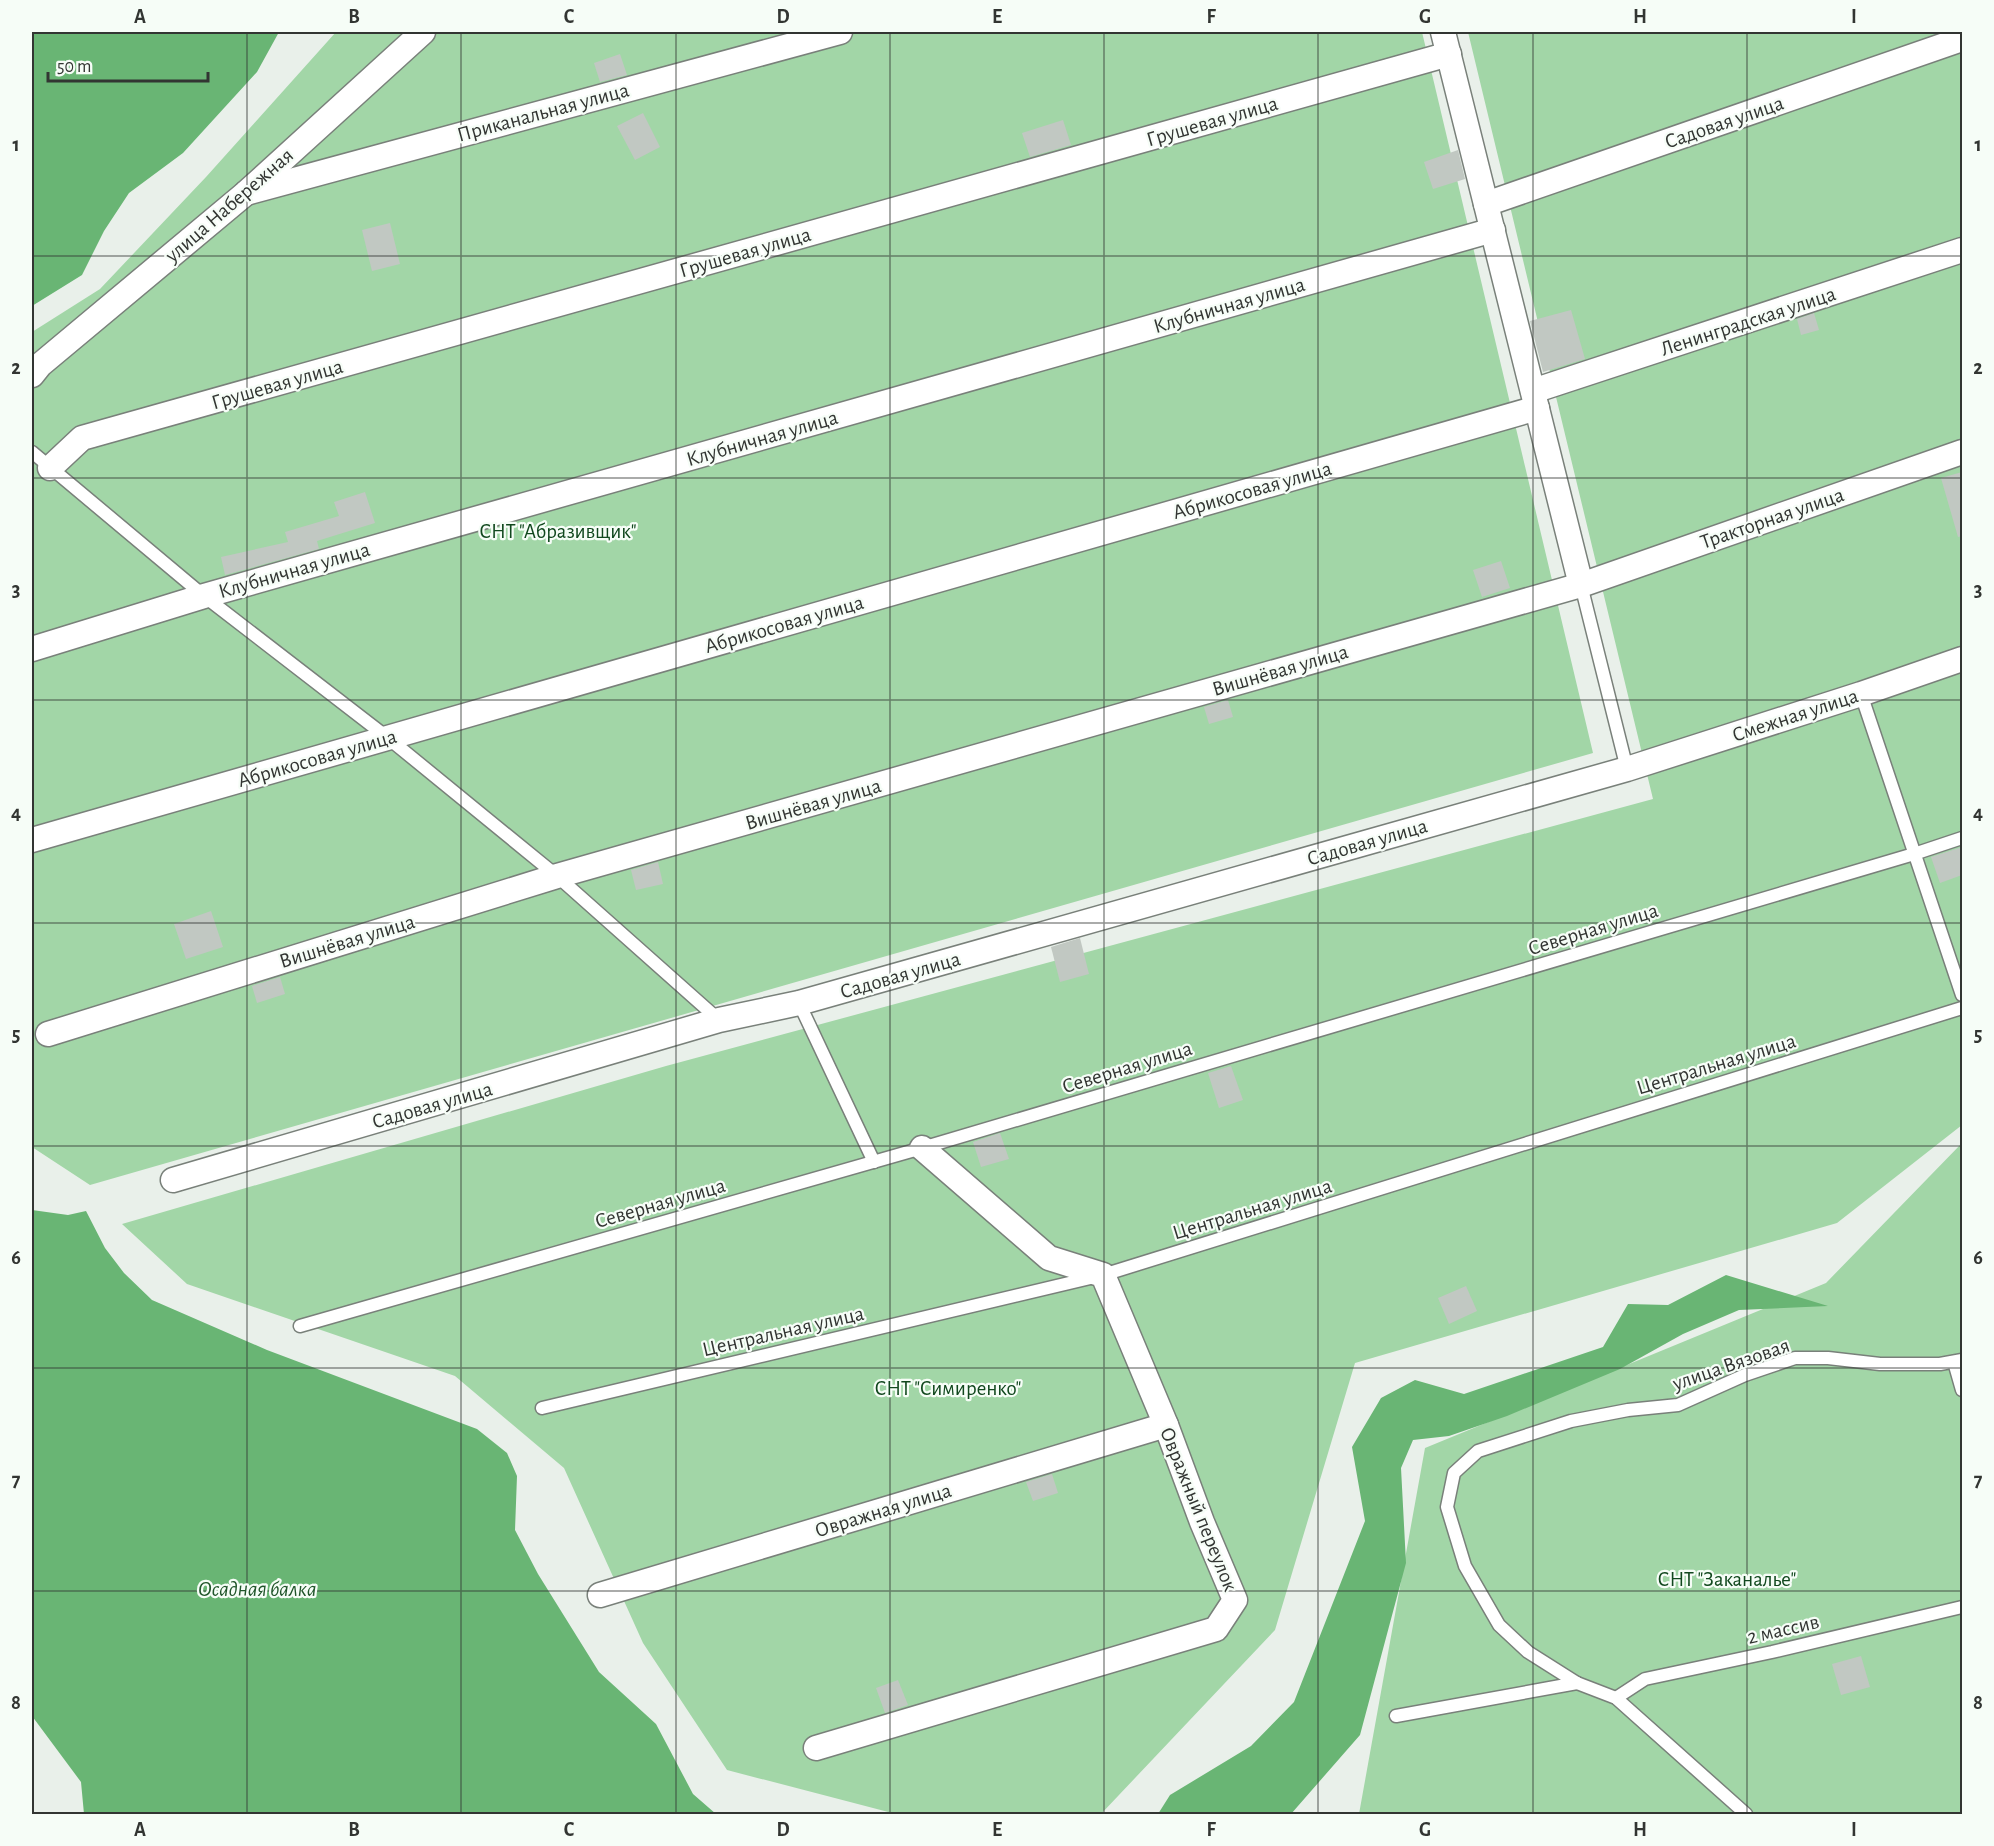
<svg xmlns="http://www.w3.org/2000/svg" width="1994" height="1846" font-family="'Alegreya Sans',sans-serif">
<rect width="100%" height="100%" fill="#e9f0ea"/>
<!-- green -->
<g fill="#a2d6a7">
<polygon points="336,32 1422,32 1593,753 90,1185 32,1147 32,332 100,289 206,177"/>
<polygon points="1468,32 1962,32 1962,1125 1837,1223 1355,1363 1275,1630 1101,1814 896,1814 727,1770 643,1643 564,1468 455,1376 187,1284 122,1224 666,1066 1653,799"/>
<polygon points="1962,1143 1962,1814 1359,1814 1425,1448 1826,1283"/>
</g>
<!-- water -->
<g fill="#69b574">
<polygon points="32,32 279,32 257,72 183,153 129,193 104,231 82,275 32,306"/>
<polygon points="32,1210 68,1215 86,1211 105,1248 124,1273 152,1300 267,1350 477,1429 507,1453 517,1476 515,1530 538,1574 599,1672 656,1724 693,1794 716,1814 84,1814 81,1782 32,1716"/>
<polygon points="1726,1275 1828,1306 1739,1310 1683,1334 1620,1369 1507,1416 1449,1436 1413,1440 1401,1468 1406,1563 1360,1735 1291,1814 1158,1814 1170,1795 1251,1746 1294,1702 1365,1521 1352,1447 1381,1398 1415,1380 1464,1394 1603,1347 1628,1304 1668,1305"/>
</g>
<!-- building -->
<g fill="#c1c8c2">
<polygon points="620,54 627,75 600,82 594,63"/>
<polygon points="643,113 660,147 635,160 617,126"/>
<polygon points="1063,120 1071,145 1030,157 1022,133"/>
<polygon points="1458,150 1465,179 1433,189 1424,162"/>
<polygon points="390,223 400,264 372,271 362,230"/>
<polygon points="1571,310 1585,359 1543,372 1530,321"/>
<polygon points="1814,313 1819,330 1801,335 1797,319"/>
<polygon points="1962,472 1962,536 1958,537 1941,478"/>
<polygon points="365,492 375,523 317,541 319,549 225,575 221,557 288,542 285,532 339,516 334,502"/>
<polygon points="1501,561 1510,588 1482,597 1473,570"/>
<polygon points="1228,700 1233,717 1209,724 1204,707"/>
<polygon points="1962,847 1962,875 1940,883 1931,857"/>
<polygon points="658,862 663,884 636,890 631,870"/>
<polygon points="211,911 223,947 186,959 174,924"/>
<polygon points="1080,938 1089,974 1060,982 1051,947"/>
<polygon points="280,977 285,994 257,1003 252,986"/>
<polygon points="1231,1066 1243,1100 1219,1108 1208,1073"/>
<polygon points="1000,1133 1009,1159 981,1167 973,1142"/>
<polygon points="1466,1286 1477,1311 1449,1324 1438,1298"/>
<polygon points="1052,1474 1058,1493 1033,1501 1026,1482"/>
<polygon points="1861,1656 1870,1687 1841,1695 1832,1664"/>
<polygon points="898,1680 908,1705 885,1713 876,1688"/>
</g>
<g fill="none" stroke-linecap="round" stroke-linejoin="round">
<defs>
<g id="service">
<polyline points="32,452 204,596 388,738 557,876 719,1020"/>
<polyline points="1581,585 1627,769"/>
<polyline points="1861,694 1962,995"/>
<polyline points="799,1003 874,1162"/>
<polyline points="300,1326 922,1148 1914,854 1962,838"/>
<polyline points="1954,1362 1962,1390"/>
<polyline points="542,1408 1103,1275 1962,1008"/>
<polyline points="1616,1698 1645,1679 1772,1652 1962,1607"/>
<polyline points="1396,1716 1577,1683"/>
<polyline points="1746,1814 1616,1698 1577,1683 1528,1652 1499,1625 1465,1566 1447,1507 1454,1473 1478,1451 1571,1421 1628,1410 1678,1405 1745,1375 1795,1358 1828,1358 1880,1364 1940,1364 1962,1360"/>
</g>
<g id="minor">
<polyline points="1443,32 1581,585"/>
<polyline points="246,193 840,32"/>
<polyline points="1486,204 1962,39"/>
<polyline points="32,375 40,365 246,193 423,32"/>
<polyline points="1533,391 1962,250"/>
<polyline points="50,468 82,438 1449,54"/>
<polyline points="32,649 204,596 1493,230"/>
<polyline points="32,840 1537,408"/>
<polyline points="48,1034 557,876 1581,585 1962,452"/>
<polyline points="173,1180 719,1020 799,1003 1627,769 1861,694 1962,659"/>
<polyline points="600,1595 1166,1425"/>
<polyline points="816,1748 1216,1629 1235,1600 1202,1522 1166,1425 1103,1275 1049,1258 922,1148"/>
</g>
</defs>
<!-- service casing -->
<use href="#service" stroke="#79807a" stroke-width="15"/>
<!-- minor casing -->
<use href="#minor" stroke="#79807a" stroke-width="27"/>
<!-- service -->
<use href="#service" stroke="#fff" stroke-width="12"/>
<!-- minor -->
<use href="#minor" stroke="#fff" stroke-width="24"/>
</g>
<!-- grid -->
<path fill="none" stroke="#323532" stroke-width="1.5" stroke-opacity="0.55" d="M247 32V1814M461 32V1814M676 32V1814M890 32V1814M1104 32V1814M1318 32V1814M1533 32V1814M1747 32V1814M32 256H1962M32 478H1962M32 700H1962M32 923H1962M32 1146H1962M32 1368H1962M32 1591H1962"/>
<g text-anchor="middle" stroke-width="4.5" stroke-linejoin="round" paint-order="stroke">
<!-- street labels -->
<g font-size="21" fill="#323532" stroke="#f6fdf7">
<text transform="translate(543 112) rotate(-15)" y="7">Приканальная улица</text>
<text transform="translate(1212 121) rotate(-16)" y="7">Грушевая улица</text>
<text transform="translate(1724 122) rotate(-19)" y="7">Садовая улица</text>
<text transform="translate(229 205) rotate(-41)" y="7">улица Набережная</text>
<text transform="translate(745 252) rotate(-16)" y="7">Грушевая улица</text>
<text transform="translate(1229 305) rotate(-16)" y="7">Клубничная улица</text>
<text transform="translate(1748 321) rotate(-18)" y="7">Ленинградская улица</text>
<text transform="translate(277 384) rotate(-16)" y="7">Грушевая улица</text>
<text transform="translate(762 438) rotate(-16)" y="7">Клубничная улица</text>
<text transform="translate(1252 490) rotate(-16)" y="7">Абрикосовая улица</text>
<text transform="translate(1772 518) rotate(-19)" y="7">Тракторная улица</text>
<text transform="translate(294 570) rotate(-16)" y="7">Клубничная улица</text>
<text transform="translate(784 624) rotate(-16)" y="7">Абрикосовая улица</text>
<text transform="translate(1280 670) rotate(-16)" y="7">Вишнёвая улица</text>
<text transform="translate(1795 715) rotate(-18)" y="7">Смежная улица</text>
<text transform="translate(317 758) rotate(-16)" y="7">Абрикосовая улица</text>
<text transform="translate(813 804) rotate(-16)" y="7">Вишнёвая улица</text>
<text transform="translate(1367 842) rotate(-16)" y="7">Садовая улица</text>
<text transform="translate(1593 929) rotate(-17)" y="7">Северная улица</text>
<text transform="translate(347 941) rotate(-17)" y="7">Вишнёвая улица</text>
<text transform="translate(900 975) rotate(-16)" y="7">Садовая улица</text>
<text transform="translate(1716 1064) rotate(-17)" y="7">Центральная улица</text>
<text transform="translate(1127 1067) rotate(-17)" y="7">Северная улица</text>
<text transform="translate(432 1105) rotate(-16)" y="7">Садовая улица</text>
<text transform="translate(660 1203) rotate(-16)" y="7">Северная улица</text>
<text transform="translate(1252 1209) rotate(-17)" y="7">Центральная улица</text>
<text transform="translate(783 1331) rotate(-13)" y="7">Центральная улица</text>
<text transform="translate(1731 1364) rotate(-19)" y="7">улица Вязовая</text>
<text transform="translate(1199 1509) rotate(68)" y="7">Овражный переулок</text>
<text transform="translate(883 1510) rotate(-17)" y="7">Овражная улица</text>
<text transform="translate(1783 1629) rotate(-13)" y="7">2 массив</text>
</g>
<!-- park labels -->
<g font-size="21" fill="#11481e" stroke="#f6fdf7">
<text x="558" y="538">СНТ "Абразивщик"</text>
<text x="948" y="1395">СНТ "Симиренко"</text>
<text x="1727" y="1586">СНТ "Заканалье"</text>
</g>
<!-- water labels -->
<g font-size="22" font-style="italic" fill="#20552a" stroke="#f6fdf7">
<text x="257" y="1596">Осадная балка</text>
</g>
</g>
<!-- border -->
<rect width="1994" height="1846" fill="none" stroke="#f6fdf7" stroke-width="66"/>
<!-- scale -->
<path d="M48 72v9h160v-9" fill="none" stroke="#323532" stroke-width="3"/>
<text x="57" y="72" font-size="18" fill="#323532" stroke="#f6fdf7" stroke-width="4.5" paint-order="stroke">50 m</text>
<rect x="33" y="33" width="1928" height="1780" fill="none" stroke="#323532" stroke-width="2"/>
<g font-size="20" text-anchor="middle" font-weight="bold" fill="#323532">
<text x="140" y="23">A</text>
<text x="354" y="23">B</text>
<text x="569" y="23">C</text>
<text x="783" y="23">D</text>
<text x="997" y="23">E</text>
<text x="1211" y="23">F</text>
<text x="1425" y="23">G</text>
<text x="1640" y="23">H</text>
<text x="1854" y="23">I</text>
<text x="16" y="151">1</text>
<text x="1978" y="151">1</text>
<text x="16" y="374">2</text>
<text x="1978" y="374">2</text>
<text x="16" y="596">3</text>
<text x="1978" y="596">3</text>
<text x="16" y="819">4</text>
<text x="1978" y="819">4</text>
<text x="16" y="1041">5</text>
<text x="1978" y="1041">5</text>
<text x="16" y="1264">6</text>
<text x="1978" y="1264">6</text>
<text x="16" y="1486">7</text>
<text x="1978" y="1486">7</text>
<text x="16" y="1709">8</text>
<text x="1978" y="1709">8</text>
<text x="140" y="1836">A</text>
<text x="354" y="1836">B</text>
<text x="569" y="1836">C</text>
<text x="783" y="1836">D</text>
<text x="997" y="1836">E</text>
<text x="1211" y="1836">F</text>
<text x="1425" y="1836">G</text>
<text x="1640" y="1836">H</text>
<text x="1854" y="1836">I</text>
</g>
</svg>
